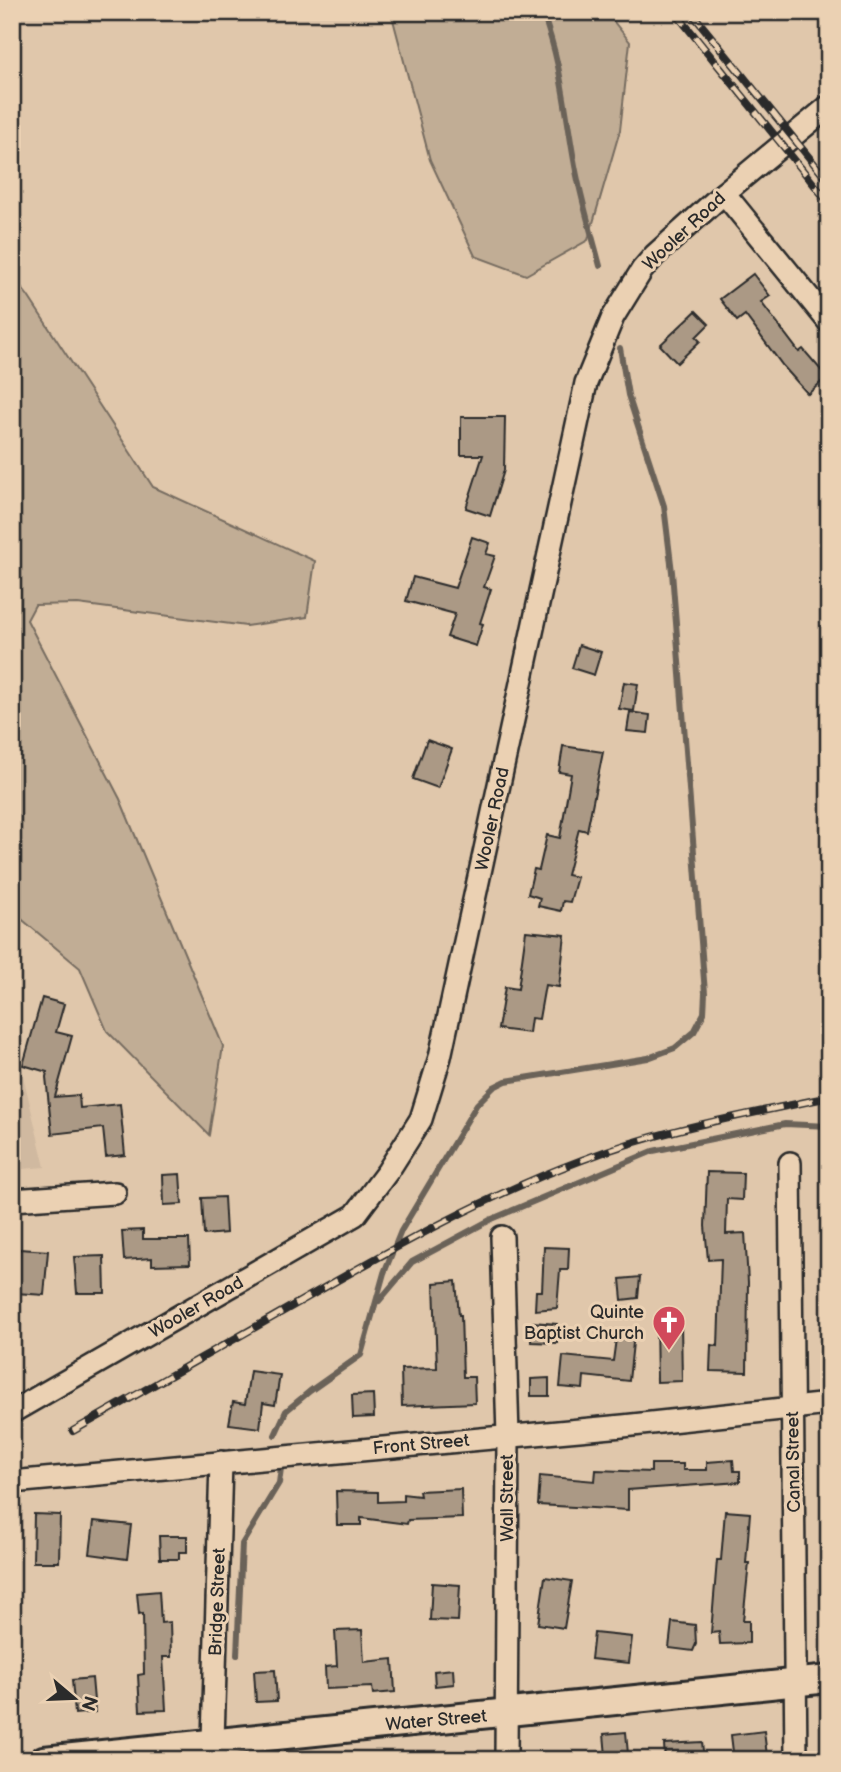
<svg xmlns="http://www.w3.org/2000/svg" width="841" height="1772" font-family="'Balsamiq Sans',sans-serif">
<rect width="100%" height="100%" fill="#e0c7ab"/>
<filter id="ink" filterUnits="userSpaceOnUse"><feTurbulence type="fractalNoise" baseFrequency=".0143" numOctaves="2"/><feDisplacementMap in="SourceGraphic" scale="14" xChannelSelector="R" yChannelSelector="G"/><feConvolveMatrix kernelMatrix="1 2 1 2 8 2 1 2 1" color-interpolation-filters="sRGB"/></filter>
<g filter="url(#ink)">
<!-- built -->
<polygon fill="#d0b9a0" points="12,1030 45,1167 12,1170"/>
<!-- green -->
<g fill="#c1ad95" stroke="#766c60" stroke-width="2">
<polygon points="391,12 606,12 630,42 620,130 588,240 526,275 475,256 430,160"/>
<polygon points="12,276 28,296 153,487 315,561 307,617 246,626 78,604 35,605 27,620 120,799 223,1046 209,1135 107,1031 80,968 12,911"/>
</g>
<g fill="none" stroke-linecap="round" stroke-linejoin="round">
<!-- stream -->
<g stroke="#6b6259" stroke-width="6">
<path d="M542 12C561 60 565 110 574 160 580 196 591 231 600 266"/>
<polyline points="379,1301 412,1262 492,1219 653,1151 785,1124 829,1126"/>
<polyline points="275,1435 286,1411 310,1391 361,1355 384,1273 401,1231 477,1104 494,1087 506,1081 648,1058 675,1048 694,1032 704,1013 705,993 672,572 664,506 628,395 620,348"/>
<polyline points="237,1655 242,1544 279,1483 281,1468"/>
</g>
</g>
<!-- building -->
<g fill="#ab9985" stroke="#2b2b2b" stroke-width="2">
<polygon points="753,274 770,296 761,302 799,352 803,349 827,377 808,394 783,366 745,315 737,321 720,299"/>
<polygon points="696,311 709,324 696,337 700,341 677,363 660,345"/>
<polygon points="461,417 505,417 504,470 490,516 466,508 483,455 461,455"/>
<polygon points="472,537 490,543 486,554 495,556 484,587 491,589 480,623 483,624 476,646 447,637 455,614 406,601 413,577 455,588"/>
<polygon points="579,645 601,652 594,675 572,668"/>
<polygon points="624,682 638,684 634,711 619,709"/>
<polygon points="630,712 650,715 648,733 627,731"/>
<polygon points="427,740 452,749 438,788 413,779"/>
<polygon points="563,746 603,752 587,831 579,829 567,875 577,877 570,902 563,901 561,911 538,906 540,898 528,894 534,869 539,870 547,835 560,838 571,774 559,772"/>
<polygon points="526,931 565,935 559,987 545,985 539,1019 531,1018 529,1033 498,1029 505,987 518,989"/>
<polygon points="42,998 64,1004 56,1032 72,1036 55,1097 79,1095 80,1108 120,1104 125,1155 106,1157 103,1128 52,1134 46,1077 47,1072 23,1065"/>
<polygon points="707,1172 743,1173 742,1200 727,1199 726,1234 745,1233 748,1282 747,1372 710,1371 711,1345 718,1346 721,1259 708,1260 705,1226"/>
<polygon points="180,1174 182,1204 164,1205 163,1175"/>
<polygon points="224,1197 226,1233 204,1235 202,1198"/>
<polygon points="143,1230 143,1239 189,1239 190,1264 152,1265 152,1258 124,1260 122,1231"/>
<polygon points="544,1247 569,1248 568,1270 560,1270 557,1308 535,1310 536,1291 542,1291"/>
<polygon points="19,1249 48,1251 44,1295 16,1293"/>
<polygon points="104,1256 105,1293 77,1293 74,1257"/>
<polygon points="640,1277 638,1298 622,1300 620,1279"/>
<polygon points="456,1281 459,1315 461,1315 463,1377 474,1377 475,1403 402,1406 401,1369 437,1368 434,1283"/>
<polygon points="532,1322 557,1324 557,1343 531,1342"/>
<polygon points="656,1322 681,1322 682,1381 657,1382"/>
<polygon points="617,1331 634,1333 629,1381 584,1376 583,1389 560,1387 563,1356 613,1361"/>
<polygon points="250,1371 280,1375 275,1405 263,1403 260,1428 229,1424 233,1402 245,1404"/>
<polygon points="549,1378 549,1396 531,1396 531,1379"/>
<polygon points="373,1394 374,1417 353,1418 352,1395"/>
<polygon points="733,1460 734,1471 740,1471 740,1482 628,1490 628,1510 538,1505 540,1476 595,1481 596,1470 651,1472 651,1464 683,1464 683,1470 707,1470 707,1462"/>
<polygon points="461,1489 462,1518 408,1520 407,1524 361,1518 361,1525 337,1525 336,1491 378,1492 378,1502 403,1501 403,1494 420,1496 419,1491"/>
<polygon points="725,1511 750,1513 746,1563 749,1563 743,1621 749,1621 749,1643 720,1644 719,1632 711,1633 717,1560 721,1560"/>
<polygon points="34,1514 60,1515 59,1562 33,1562"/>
<polygon points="94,1521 131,1525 127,1559 90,1554"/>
<polygon points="159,1536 187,1536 187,1552 179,1552 179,1559 160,1559"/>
<polygon points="545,1577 572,1581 564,1628 538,1624"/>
<polygon points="432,1583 460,1585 458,1621 430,1620"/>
<polygon points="159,1591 161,1623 170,1622 171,1657 163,1657 166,1710 140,1711 138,1675 144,1674 143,1613 139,1614 137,1593"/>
<polygon points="672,1622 695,1625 696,1644 693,1651 669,1648"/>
<polygon points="362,1630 364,1662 393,1659 395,1692 373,1694 372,1687 326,1689 325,1667 337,1666 335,1631"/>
<polygon points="594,1633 632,1637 629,1663 591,1659"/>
<polygon points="453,1669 454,1684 435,1686 434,1671"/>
<polygon points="275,1670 277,1701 256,1702 254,1671"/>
<polygon points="92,1678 95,1712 75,1714 72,1680"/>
<polygon points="764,1731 767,1756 734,1760 731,1735"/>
<polygon points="626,1732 628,1754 606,1756 604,1734"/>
<polygon points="702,1742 704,1760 665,1760 664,1744"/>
</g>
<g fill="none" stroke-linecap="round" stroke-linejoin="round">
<defs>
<g id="minor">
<polyline points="724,193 829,322"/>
<polyline points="790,1163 796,1760"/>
<polyline points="12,1200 115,1193"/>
<polyline points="502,1237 508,1436 506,1760"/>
<polyline points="12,1412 355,1215 388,1171 421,1119 440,1057 586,383 613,317 642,270 655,255 724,193 829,106"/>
<polyline points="12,1482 623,1426 829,1404"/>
<polyline points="213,1741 221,1462"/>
</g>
<polyline id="major" points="44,1760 829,1679"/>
</defs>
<!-- minor casing -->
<use href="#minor" stroke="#2b2b2b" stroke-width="26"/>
<!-- major casing -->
<use href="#major" stroke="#2b2b2b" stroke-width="32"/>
<!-- minor -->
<use href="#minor" stroke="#ebd1b3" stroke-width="21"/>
<!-- major -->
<use href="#major" stroke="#ebd1b3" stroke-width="26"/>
<defs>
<g id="rail">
<polyline points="675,12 829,203"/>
<polyline points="691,12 829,182"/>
<path d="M73 1431C151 1386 230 1342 308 1297 397 1246 486 1196 582 1160 662 1129 746 1115 829 1097"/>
</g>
</defs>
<!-- rail casing -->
<use href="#rail" stroke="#2b2b2b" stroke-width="8"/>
<!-- rail -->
<use href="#rail" stroke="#ebd1b3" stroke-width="5" stroke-dasharray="16" stroke-linecap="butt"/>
</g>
</g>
<!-- icons -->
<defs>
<symbol id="church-pin" viewBox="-11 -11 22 30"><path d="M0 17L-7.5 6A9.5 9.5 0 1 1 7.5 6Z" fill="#d1495b" stroke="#ebd1b3"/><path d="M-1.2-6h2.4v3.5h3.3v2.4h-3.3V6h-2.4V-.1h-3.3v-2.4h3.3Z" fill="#fff"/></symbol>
</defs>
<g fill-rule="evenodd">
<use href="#church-pin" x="650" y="1303" width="38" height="52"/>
</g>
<g text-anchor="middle" stroke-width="6" stroke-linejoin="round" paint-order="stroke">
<!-- street labels -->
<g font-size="18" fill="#2b2b2b" stroke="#ebd1b3">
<text transform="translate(684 231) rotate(-43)" y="6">Wooler Road</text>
<text transform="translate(492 819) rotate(-78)" y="6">Wooler Road</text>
<text transform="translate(196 1307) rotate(-30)" y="6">Wooler Road</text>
<text transform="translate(421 1444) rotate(-5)" y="6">Front Street</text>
<text transform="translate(793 1462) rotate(-91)" y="6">Canal Street</text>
<text transform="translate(507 1498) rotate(-90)" y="6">Wall Street</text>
<text transform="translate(217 1602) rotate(-88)" y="6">Bridge Street</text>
<text transform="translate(436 1720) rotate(-5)" y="6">Water Street</text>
</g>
<!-- poi labels -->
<g font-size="18" fill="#2b2b2b" stroke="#ebd1b3" text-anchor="end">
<text x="644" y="1318">Quinte<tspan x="644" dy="21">Baptist Church</tspan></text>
</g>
</g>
<!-- margin -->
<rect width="841" height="1772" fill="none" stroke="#ebd1b3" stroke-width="42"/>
<rect x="21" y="21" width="799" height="1730" fill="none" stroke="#2b2b2b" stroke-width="2.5" filter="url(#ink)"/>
<!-- north arrow -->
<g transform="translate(74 1698) rotate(109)" stroke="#ebd1b3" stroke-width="5" paint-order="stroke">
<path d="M0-5L12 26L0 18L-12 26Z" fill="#2b2b2b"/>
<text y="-10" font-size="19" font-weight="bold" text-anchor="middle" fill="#2b2b2b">N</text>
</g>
</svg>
